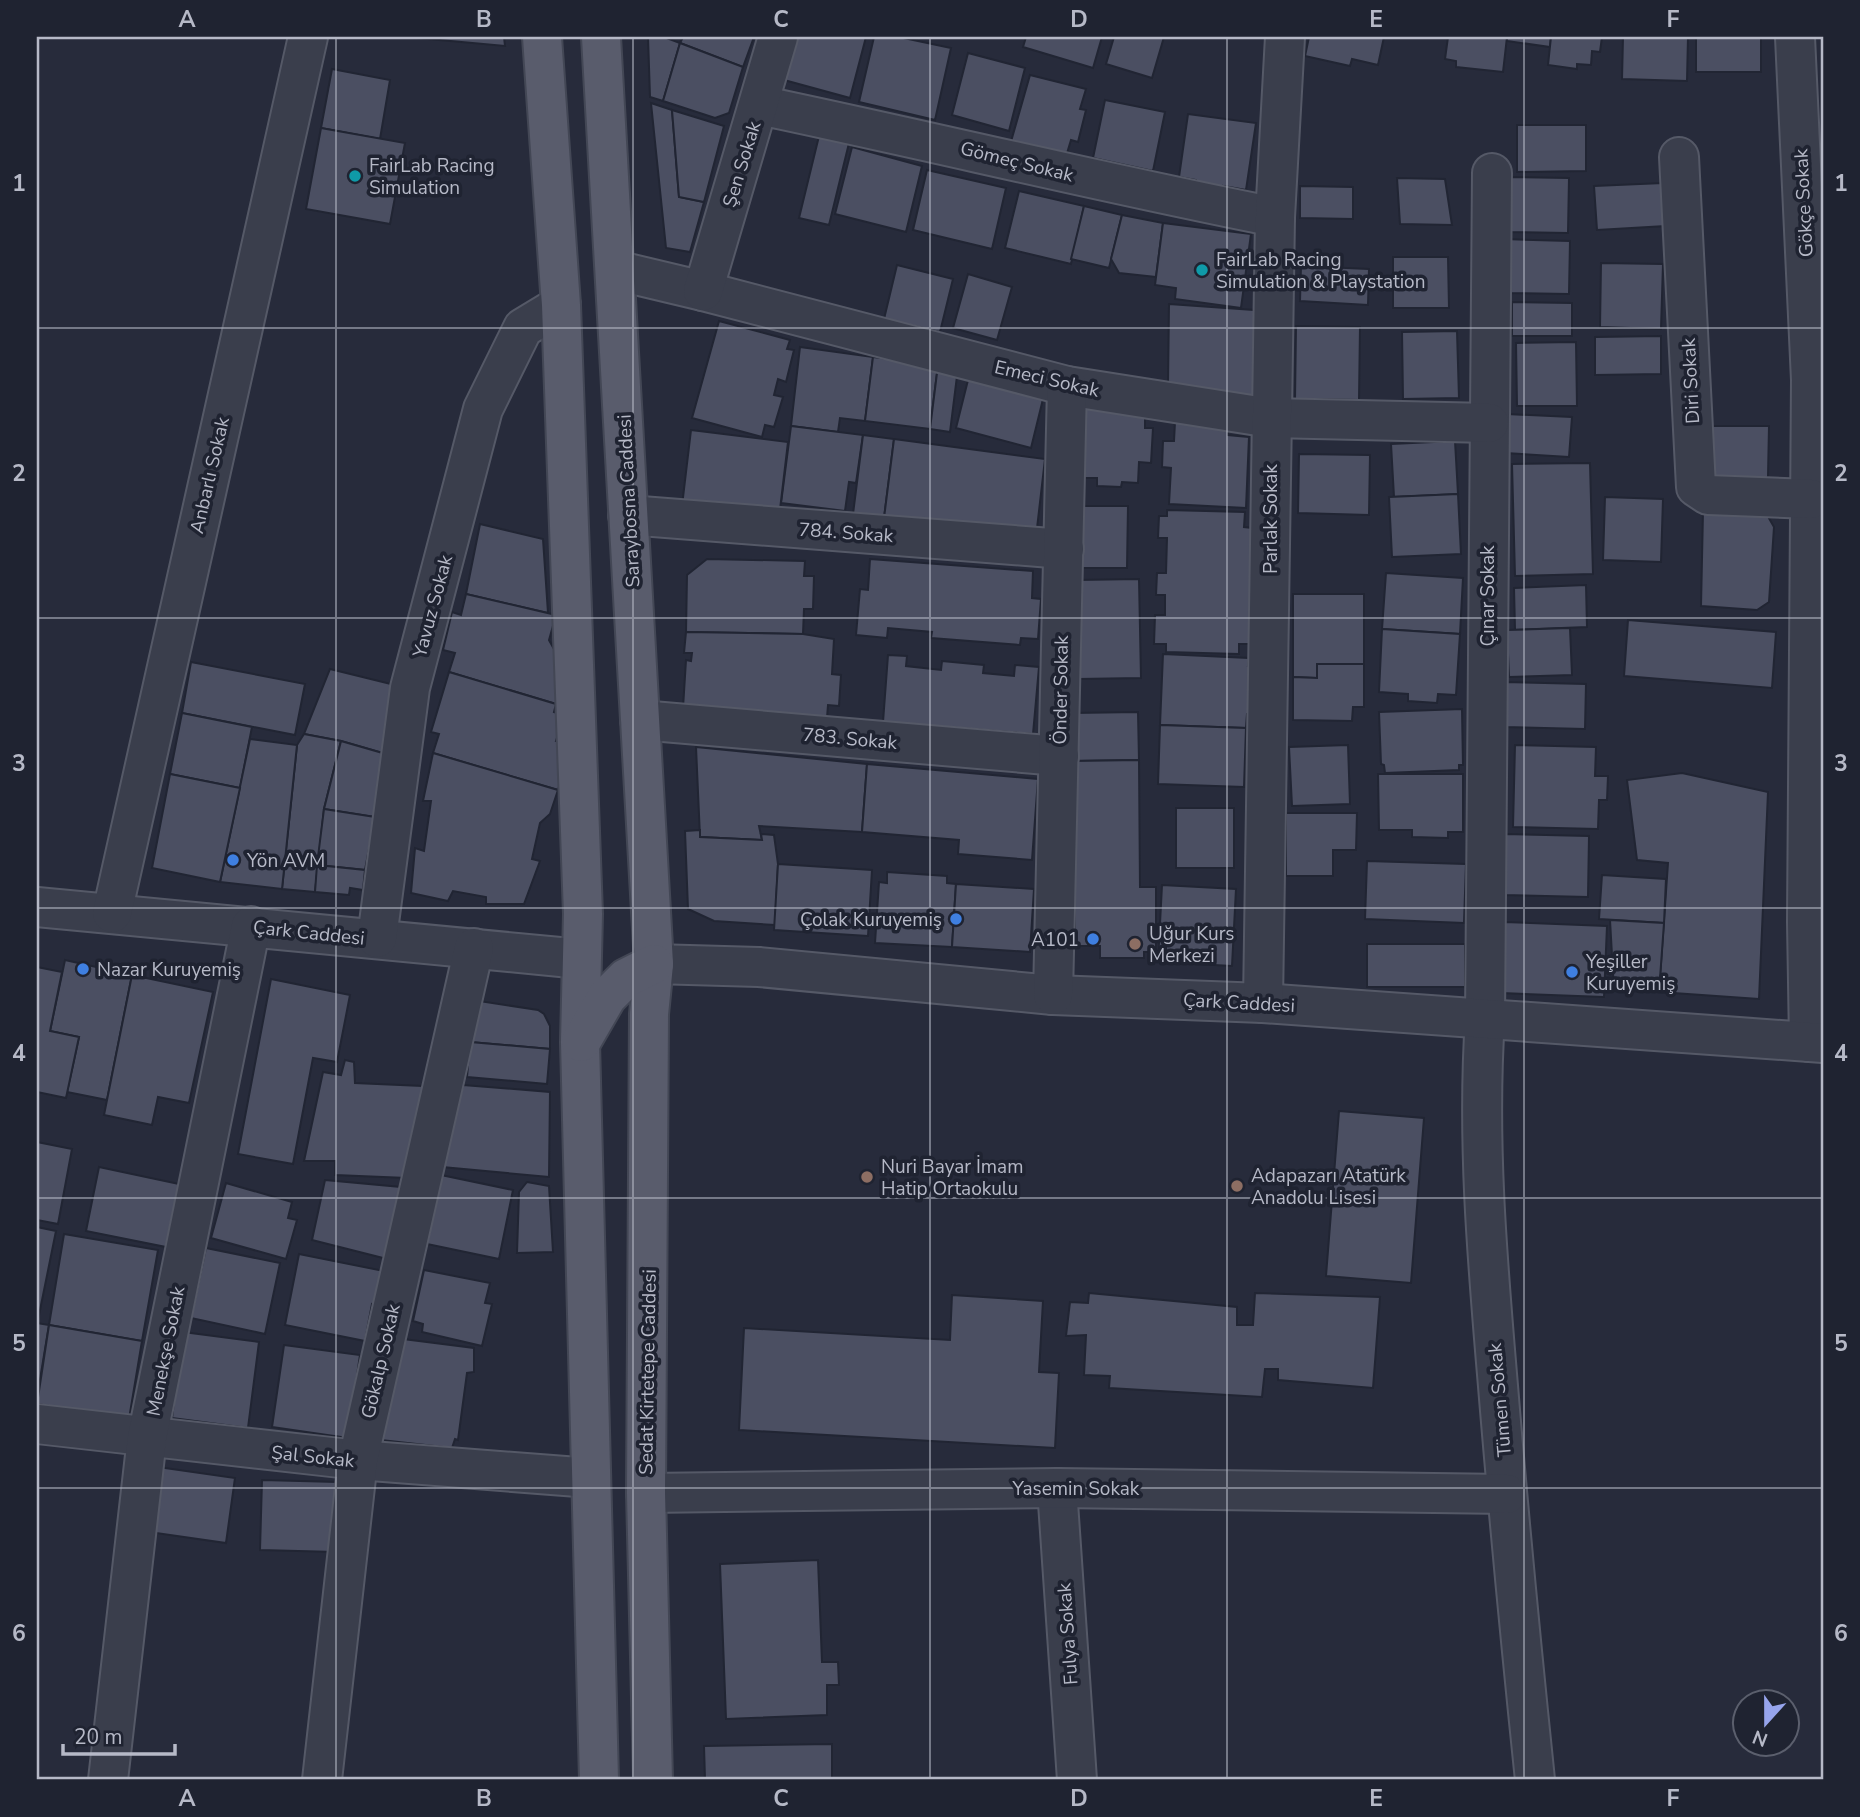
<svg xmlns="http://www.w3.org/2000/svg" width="1860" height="1817" font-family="'Nunito Sans',sans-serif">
<rect width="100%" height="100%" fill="#272b3b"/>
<!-- building -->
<g fill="#4b4f62" stroke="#212533" stroke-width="2">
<polygon points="504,37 505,46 418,38 418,37"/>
<polygon points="648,37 664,37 680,43 663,101 650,97"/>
<polygon points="683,37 754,37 743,67 680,43"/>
<polygon points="796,37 866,37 850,98 784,80"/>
<polygon points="874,37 899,37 951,48 935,120 859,102"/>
<polygon points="1026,37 1102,37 1093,68 1023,47"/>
<polygon points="1114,37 1164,37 1152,78 1106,64"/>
<polygon points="1309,37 1384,37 1378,65 1352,59 1350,66 1305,56"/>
<polygon points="1448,37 1507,37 1503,72 1456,67 1456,61 1445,59"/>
<polygon points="1507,37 1551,37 1550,47 1507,41"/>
<polygon points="1551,37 1602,37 1600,52 1592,51 1591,65 1577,64 1577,69 1548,65"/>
<polygon points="1623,37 1688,37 1687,81 1622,79"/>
<rect x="1696" y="37" width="65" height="35"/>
<polygon points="680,43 743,67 729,113 715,118 663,101"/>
<polygon points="968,53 1025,68 1009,131 952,115"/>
<polygon points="332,69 390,80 380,139 321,128"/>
<polygon points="1030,75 1086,89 1080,109 1086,110 1078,142 1071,140 1065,160 1010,145"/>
<polygon points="1105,100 1165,112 1153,171 1093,158"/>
<polygon points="651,103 672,110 679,197 704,202 690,252 666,248"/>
<polygon points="672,110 724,126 704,202 679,197"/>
<polygon points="1188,114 1256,123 1246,190 1223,186 1222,191 1196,186 1196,180 1179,177"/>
<polygon points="1517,125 1586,125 1586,171 1517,172"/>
<polygon points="321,128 405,143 390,224 306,209"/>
<polygon points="820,132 850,139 829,225 799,218"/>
<polygon points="852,147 922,166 906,232 835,214"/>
<polygon points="927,170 1006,188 992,249 913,230"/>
<polygon points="1505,177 1569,178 1568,233 1504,232"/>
<polygon points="1397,178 1445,179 1452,225 1400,224"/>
<polygon points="1663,183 1666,226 1597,230 1594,186"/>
<polygon points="1300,186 1353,187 1353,219 1300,218"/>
<polygon points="1019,191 1084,206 1071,264 1005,248"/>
<polygon points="1084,206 1122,215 1109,268 1071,259"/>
<polygon points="1122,215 1163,223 1156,277 1119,273 1111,259"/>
<polygon points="1163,223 1251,234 1241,308 1175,299 1176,288 1155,285"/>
<polygon points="1503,239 1570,241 1569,294 1502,293"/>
<polygon points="1393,257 1448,257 1449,308 1393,308"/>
<polygon points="1601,263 1663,264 1661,329 1600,327"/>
<polygon points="897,265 953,279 940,332 884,319"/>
<polygon points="1301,266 1369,269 1368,305 1300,301"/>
<polygon points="968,274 1012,287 997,340 953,328"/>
<polygon points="1512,302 1572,303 1572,336 1512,336"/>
<polygon points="1169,304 1254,310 1258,399 1168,385"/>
<polygon points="719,321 790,340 787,349 794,350 786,382 778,379 774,395 783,397 774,427 765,425 762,437 692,418"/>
<polygon points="1296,326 1360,327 1359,400 1295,399"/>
<polygon points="1457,331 1459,398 1403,399 1402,332"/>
<polygon points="1661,336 1661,374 1595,375 1595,337"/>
<polygon points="1576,342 1577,406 1517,406 1516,343"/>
<polygon points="800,347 873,357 865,421 840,418 838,432 791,426"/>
<polygon points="873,357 938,365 930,429 865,421"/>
<polygon points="938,365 958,368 950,432 930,429"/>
<polygon points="969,376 1044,395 1031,448 956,428"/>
<polygon points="1081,402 1145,412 1145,428 1153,428 1151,463 1139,462 1138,483 1122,482 1121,487 1097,486 1097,478 1077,478"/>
<polygon points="1507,414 1572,417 1569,457 1505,453"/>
<polygon points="1175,422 1228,425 1228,435 1249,437 1246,508 1169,504 1171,468 1162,467 1163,441 1174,441"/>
<polygon points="791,426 863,435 856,483 849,482 845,511 781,503"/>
<polygon points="1709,426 1769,426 1768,477 1755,488 1706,487"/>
<polygon points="691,430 788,442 779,518 682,506"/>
<polygon points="863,435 894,439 884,518 853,514"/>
<polygon points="894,439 1045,459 1036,537 884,518"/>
<polygon points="1455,441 1458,494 1394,497 1391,444"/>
<polygon points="1299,454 1370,455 1369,515 1298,513"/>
<polygon points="1590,463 1593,574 1515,576 1512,464"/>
<polygon points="1458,494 1461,554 1392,557 1389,497"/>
<polygon points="1605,497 1663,499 1661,562 1603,560"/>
<polygon points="1077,506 1128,506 1127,568 1077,568"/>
<polygon points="1167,510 1245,512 1244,527 1253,528 1250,644 1239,644 1239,654 1166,652 1166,644 1154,644 1155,615 1165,615 1165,595 1156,595 1157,573 1166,573 1167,538 1158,538 1159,516 1167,516"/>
<polygon points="1703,511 1766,513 1774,527 1769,602 1757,610 1701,606"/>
<polygon points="480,524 543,539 548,613 466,594"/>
<polygon points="707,559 805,561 804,576 814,576 813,609 804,609 803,634 686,632 687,575"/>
<polygon points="870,559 1033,571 1032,598 1041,599 1038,639 1021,638 1020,645 931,638 932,632 888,628 887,638 856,635 860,589 868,590"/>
<polygon points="1386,573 1463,578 1460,634 1382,629"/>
<polygon points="1139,579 1141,678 1078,679 1077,580"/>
<polygon points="1586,585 1587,627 1515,630 1514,588"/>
<polygon points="466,594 556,615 549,640 559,658 556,704 449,672 455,653 443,650 452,612 461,615"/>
<polygon points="1293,594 1364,594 1364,664 1317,664 1317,678 1293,677"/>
<polygon points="1628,620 1776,632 1772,688 1624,676"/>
<polygon points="1570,628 1572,675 1509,677 1507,630"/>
<polygon points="1382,629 1460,634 1456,695 1438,694 1437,703 1408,701 1408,694 1379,692"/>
<polygon points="686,632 803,634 834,639 832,674 841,675 839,706 828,705 827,718 683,708 686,660 691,661 692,653 684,653"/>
<polygon points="1163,654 1249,658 1248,666 1256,666 1254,714 1247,714 1246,728 1160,725"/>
<polygon points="888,655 907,656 906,666 941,670 942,661 984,665 983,673 1014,676 1015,665 1039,667 1033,734 883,722"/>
<polygon points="191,662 305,684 295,735 182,713"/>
<polygon points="1317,664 1364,664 1364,707 1353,707 1352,721 1293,720 1293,677 1317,678"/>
<polygon points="330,669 399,686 386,754 341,741 304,734"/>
<polygon points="449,672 556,704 554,712 564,715 556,741 563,743 568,758 558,790 433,753 439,734 431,732"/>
<polygon points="1504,682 1586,684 1585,729 1503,727"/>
<polygon points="1462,709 1463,765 1459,765 1459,770 1385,773 1384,765 1381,764 1379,712"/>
<polygon points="1138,712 1139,760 1073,761 1072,713"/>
<polygon points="182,713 252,727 240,788 170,774"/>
<polygon points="1160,725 1246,728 1244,787 1158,784"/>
<polygon points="304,734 341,741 324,809 315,892 282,889 297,745"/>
<polygon points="250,739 297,745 282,889 220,882"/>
<polygon points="341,741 386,754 375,817 324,809"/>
<polygon points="1348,745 1350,804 1292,806 1289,747"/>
<polygon points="1515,745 1596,747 1595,776 1608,776 1607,800 1599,800 1598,829 1513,827"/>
<polygon points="696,747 867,764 862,832 759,826 762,840 700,837"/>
<polygon points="433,753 558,790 550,814 540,823 532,859 540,861 524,904 486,904 486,897 453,891 448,901 411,893 415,848 424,851 431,801 423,801"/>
<polygon points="1139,760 1140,887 1156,887 1156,952 1144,952 1144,958 1100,958 1100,946 1075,946 1073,761"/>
<polygon points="867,764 1038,779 1032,860 958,854 959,840 862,832"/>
<polygon points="1682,773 1768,792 1759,999 1659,992 1668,863 1637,860 1627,780"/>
<polygon points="170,774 240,788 220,882 152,868"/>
<polygon points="1378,774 1463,774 1463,832 1448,832 1448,838 1412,837 1412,830 1379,830"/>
<rect x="1176" y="808" width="58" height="60"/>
<polygon points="324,809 375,817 365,870 317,865"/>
<polygon points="1286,813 1357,813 1356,850 1333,850 1333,876 1286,876"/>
<polygon points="700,830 700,837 762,840 761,834 774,835 778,864 775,925 714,921 688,909 685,831"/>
<polygon points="1504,834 1589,836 1588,897 1503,895"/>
<polygon points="1367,861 1466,864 1464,923 1365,919"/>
<polygon points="778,864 872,870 868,936 774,930"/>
<polygon points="317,865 365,870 363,890 350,888 349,895 315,892"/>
<polygon points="887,872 947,876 947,883 956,884 952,947 875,943 879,882 887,883"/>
<polygon points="1602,875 1666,879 1664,923 1599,919"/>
<polygon points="956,884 1034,889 1030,952 952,947"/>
<polygon points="1162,885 1236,889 1232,966 1158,962"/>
<polygon points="1610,920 1664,923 1659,992 1614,991"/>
<polygon points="1504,922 1607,926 1604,997 1501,993"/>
<rect x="1367" y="944" width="98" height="43"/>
<polygon points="65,960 132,975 107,1100 67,1092 79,1037 50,1031"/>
<polygon points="37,967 62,972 50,1031 79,1037 66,1098 37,1092"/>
<polygon points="132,975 213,992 189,1103 158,1097 152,1125 104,1115"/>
<polygon points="271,979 350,995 337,1062 313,1058 293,1164 238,1154"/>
<polygon points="473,1000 538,1010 544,1014 550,1026 550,1049 470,1042"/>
<polygon points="470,1042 550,1049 547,1084 467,1077"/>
<polygon points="345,1060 354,1062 355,1083 423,1086 407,1178 335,1175 335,1161 304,1161 323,1072 341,1075"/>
<polygon points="463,1085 550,1092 549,1177 442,1167"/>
<polygon points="1339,1111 1424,1118 1411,1283 1326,1276"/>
<polygon points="37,1142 72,1149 58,1224 37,1220"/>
<polygon points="99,1167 179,1184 166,1247 86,1231"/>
<polygon points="441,1175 513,1190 499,1259 427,1244"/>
<polygon points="325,1180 401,1187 387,1259 312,1240"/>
<polygon points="527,1182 549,1186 553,1252 517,1253 519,1192"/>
<polygon points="226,1183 292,1202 288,1218 297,1220 286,1259 211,1238"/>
<polygon points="37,1227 56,1231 38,1320 37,1320"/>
<polygon points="64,1234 158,1250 142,1341 49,1325"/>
<polygon points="206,1248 280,1263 265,1334 191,1318"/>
<polygon points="299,1254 384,1271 377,1305 372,1304 365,1341 285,1325"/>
<polygon points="424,1270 490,1283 485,1303 492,1304 482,1346 422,1332 423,1324 413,1321"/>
<polygon points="1089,1293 1237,1307 1237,1325 1253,1325 1255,1293 1380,1297 1373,1388 1278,1380 1278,1369 1265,1369 1262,1397 1109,1388 1110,1376 1084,1375 1086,1335 1066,1336 1070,1302 1088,1303"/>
<polygon points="952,1295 1043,1301 1039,1372 1059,1373 1055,1448 739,1430 744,1328 950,1340"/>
<polygon points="37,1323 49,1325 37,1398"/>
<polygon points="49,1325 142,1341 129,1419 37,1404"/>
<polygon points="183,1332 259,1342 248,1428 172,1418"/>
<polygon points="403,1339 474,1348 474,1372 467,1373 458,1440 455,1439 452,1448 381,1440"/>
<polygon points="284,1345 360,1355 348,1438 272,1427"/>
<polygon points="158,1467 235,1478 226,1543 149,1532"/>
<polygon points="262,1480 338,1482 336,1552 260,1550"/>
<polygon points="818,1560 822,1662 838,1662 839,1685 827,1685 827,1715 726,1719 720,1564"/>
<polygon points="832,1744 832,1780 705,1780 704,1746"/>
</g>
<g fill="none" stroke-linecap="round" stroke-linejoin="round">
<defs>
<g id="minor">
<polyline points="1795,37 1811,380 1807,922 1809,1042"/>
<path d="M759 105C931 141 1102 183 1275 217"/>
<polyline points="1679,157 1696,487 1708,495 1811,499"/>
<path d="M1492 173 1485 1019C1477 1137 1487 1256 1497 1374 1508 1509 1521 1645 1535 1780"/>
<polyline points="615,270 703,291 1067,386 1271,418 1489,423"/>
<polyline points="703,291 778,37"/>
<polyline points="628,515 1064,549"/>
<polyline points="640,720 1059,756"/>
<polyline points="37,907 581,959"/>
<polyline points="112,913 308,37"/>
<polyline points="377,938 410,688 483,409 523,328 561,305"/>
<polyline points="654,964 759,967 1053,995 1263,1003 1823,1043"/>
<polyline points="1053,995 1067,386"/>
<polyline points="1263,1003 1275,217 1285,37"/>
<polyline points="37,1424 358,1460 591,1478"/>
<polyline points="1057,1488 1077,1780"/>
<polyline points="646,1493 1057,1488 1507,1494"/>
<polyline points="108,1780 147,1438 251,926"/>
<polyline points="322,1780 358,1460 474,948"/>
</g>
<g id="major">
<polyline points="542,37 561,305 583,914 580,1042 599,1780"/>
<polyline points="601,37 654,964 649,1014 646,1493 653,1780"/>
<polyline points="581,1042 607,997 626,978 654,964"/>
</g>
</defs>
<!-- minor casing -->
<use href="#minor" stroke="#555967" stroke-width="42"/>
<!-- major casing -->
<use href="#major" stroke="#434755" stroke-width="42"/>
<!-- minor -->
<use href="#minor" stroke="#3a3e4c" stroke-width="38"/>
<!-- major -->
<use href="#major" stroke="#595c6c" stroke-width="38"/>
</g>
<!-- grid -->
<path fill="none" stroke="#b6b9c7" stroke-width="2" stroke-opacity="0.55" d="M336 37V1780M633 37V1780M930 37V1780M1227 37V1780M1524 37V1780M37 328H1823M37 618H1823M37 908H1823M37 1198H1823M37 1488H1823"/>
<!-- markers -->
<g fill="#0f9aa8" stroke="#1f2331" stroke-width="2.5">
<circle cx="355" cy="176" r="7"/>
<circle cx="1202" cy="270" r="7"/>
</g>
<g fill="#3f7fe0" stroke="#1f2331" stroke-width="2.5">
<circle cx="233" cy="860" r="7"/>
<circle cx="956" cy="919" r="7"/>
<circle cx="1093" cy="939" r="7"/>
<circle cx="83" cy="969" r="7"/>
<circle cx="1572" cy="972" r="7"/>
</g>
<g fill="#8d6e63" stroke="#1f2331" stroke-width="2.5">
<circle cx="1135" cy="944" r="7"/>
<circle cx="867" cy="1177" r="7"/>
<circle cx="1237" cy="1186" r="7"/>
</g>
<g text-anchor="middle" stroke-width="7" stroke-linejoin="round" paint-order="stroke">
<!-- street labels -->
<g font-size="19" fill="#b6b9c7" stroke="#1f2331">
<text transform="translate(1017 161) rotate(14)" y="7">Gömeç Sokak</text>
<text transform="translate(741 164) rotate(-73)" y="7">Şen Sokak</text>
<text transform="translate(1803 203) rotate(-93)" y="7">Gökçe Sokak</text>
<text transform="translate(1047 378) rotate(13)" y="7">Emeci Sokak</text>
<text transform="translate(1690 381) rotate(-93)" y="7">Diri Sokak</text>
<text transform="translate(209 475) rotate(-77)" y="7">Anbarlı Sokak</text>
<text transform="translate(628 501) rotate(-93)" y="7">Saraybosna Caddesi</text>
<text transform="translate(1270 519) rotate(-90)" y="7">Parlak Sokak</text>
<text transform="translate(846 532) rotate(4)" y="7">784. Sokak</text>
<text transform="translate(1487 596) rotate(-90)" y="7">Çınar Sokak</text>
<text transform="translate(432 606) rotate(-75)" y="7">Yavuz Sokak</text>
<text transform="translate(1060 690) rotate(-89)" y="7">Önder Sokak</text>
<text transform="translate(850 738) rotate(5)" y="7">783. Sokak</text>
<text transform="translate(309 932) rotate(6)" y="7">Çark Caddesi</text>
<text transform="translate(1239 1002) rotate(3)" y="7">Çark Caddesi</text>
<text transform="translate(165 1351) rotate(-79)" y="7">Menekşe Sokak</text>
<text transform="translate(380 1361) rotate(-77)" y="7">Gökalp Sokak</text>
<text transform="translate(647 1372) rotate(-89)" y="7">Sedat Kirtetepe Caddesi</text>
<text transform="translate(1499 1400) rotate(-95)" y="7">Tümen Sokak</text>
<text transform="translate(313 1456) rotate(6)" y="7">Şal Sokak</text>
<text x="1076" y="1495">Yasemin Sokak</text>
<text transform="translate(1067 1634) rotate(-94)" y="7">Fulya Sokak</text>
</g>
<!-- poi labels -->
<g font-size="19" fill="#b6b9c7" stroke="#1f2331" text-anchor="start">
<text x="369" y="172">FairLab Racing<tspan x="369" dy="22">Simulation</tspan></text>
<text x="1216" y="266">FairLab Racing<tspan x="1216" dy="22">Simulation &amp; Playstation</tspan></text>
<text x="247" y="867">Yön AVM</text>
<text x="942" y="926" text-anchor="end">Çolak Kuruyemiş</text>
<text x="1149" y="940">Uğur Kurs<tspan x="1149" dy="22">Merkezi</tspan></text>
<text x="1079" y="946" text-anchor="end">A101</text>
<text x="1586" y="968">Yeşiller<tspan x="1586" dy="22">Kuruyemiş</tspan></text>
<text x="97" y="976">Nazar Kuruyemiş</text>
<text x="881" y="1173">Nuri Bayar İmam<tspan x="881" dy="22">Hatip Ortaokulu</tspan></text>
<text x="1251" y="1182">Adapazarı Atatürk<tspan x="1251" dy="22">Anadolu Lisesi</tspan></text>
</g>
</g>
<!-- border -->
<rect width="1860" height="1817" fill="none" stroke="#1f2331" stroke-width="77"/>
<!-- north arrow -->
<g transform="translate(1766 1723) rotate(201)"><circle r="33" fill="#1f2331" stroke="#5b5f6d" stroke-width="2"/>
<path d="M0-5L12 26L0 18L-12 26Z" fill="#96a4ec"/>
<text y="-10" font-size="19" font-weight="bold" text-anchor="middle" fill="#b6b9c7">N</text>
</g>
<!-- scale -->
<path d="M63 1744v10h112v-10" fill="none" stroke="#b6b9c7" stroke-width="3.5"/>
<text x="74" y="1744" font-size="21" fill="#b6b9c7" stroke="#1f2331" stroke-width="5" paint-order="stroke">20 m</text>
<rect x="38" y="38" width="1784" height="1740" fill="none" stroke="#b6b9c7" stroke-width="2.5"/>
<g font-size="23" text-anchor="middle" font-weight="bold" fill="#b6b9c7">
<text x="187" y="27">A</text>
<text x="484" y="27">B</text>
<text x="781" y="27">C</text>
<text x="1079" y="27">D</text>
<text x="1376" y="27">E</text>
<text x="1673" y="27">F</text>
<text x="19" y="191">1</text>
<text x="1841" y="191">1</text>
<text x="19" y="481">2</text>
<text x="1841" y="481">2</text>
<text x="19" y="771">3</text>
<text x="1841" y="771">3</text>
<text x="19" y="1061">4</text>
<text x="1841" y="1061">4</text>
<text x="19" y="1351">5</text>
<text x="1841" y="1351">5</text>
<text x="19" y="1641">6</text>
<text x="1841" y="1641">6</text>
<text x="187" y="1806">A</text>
<text x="484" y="1806">B</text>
<text x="781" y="1806">C</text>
<text x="1079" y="1806">D</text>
<text x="1376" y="1806">E</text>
<text x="1673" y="1806">F</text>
</g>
</svg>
